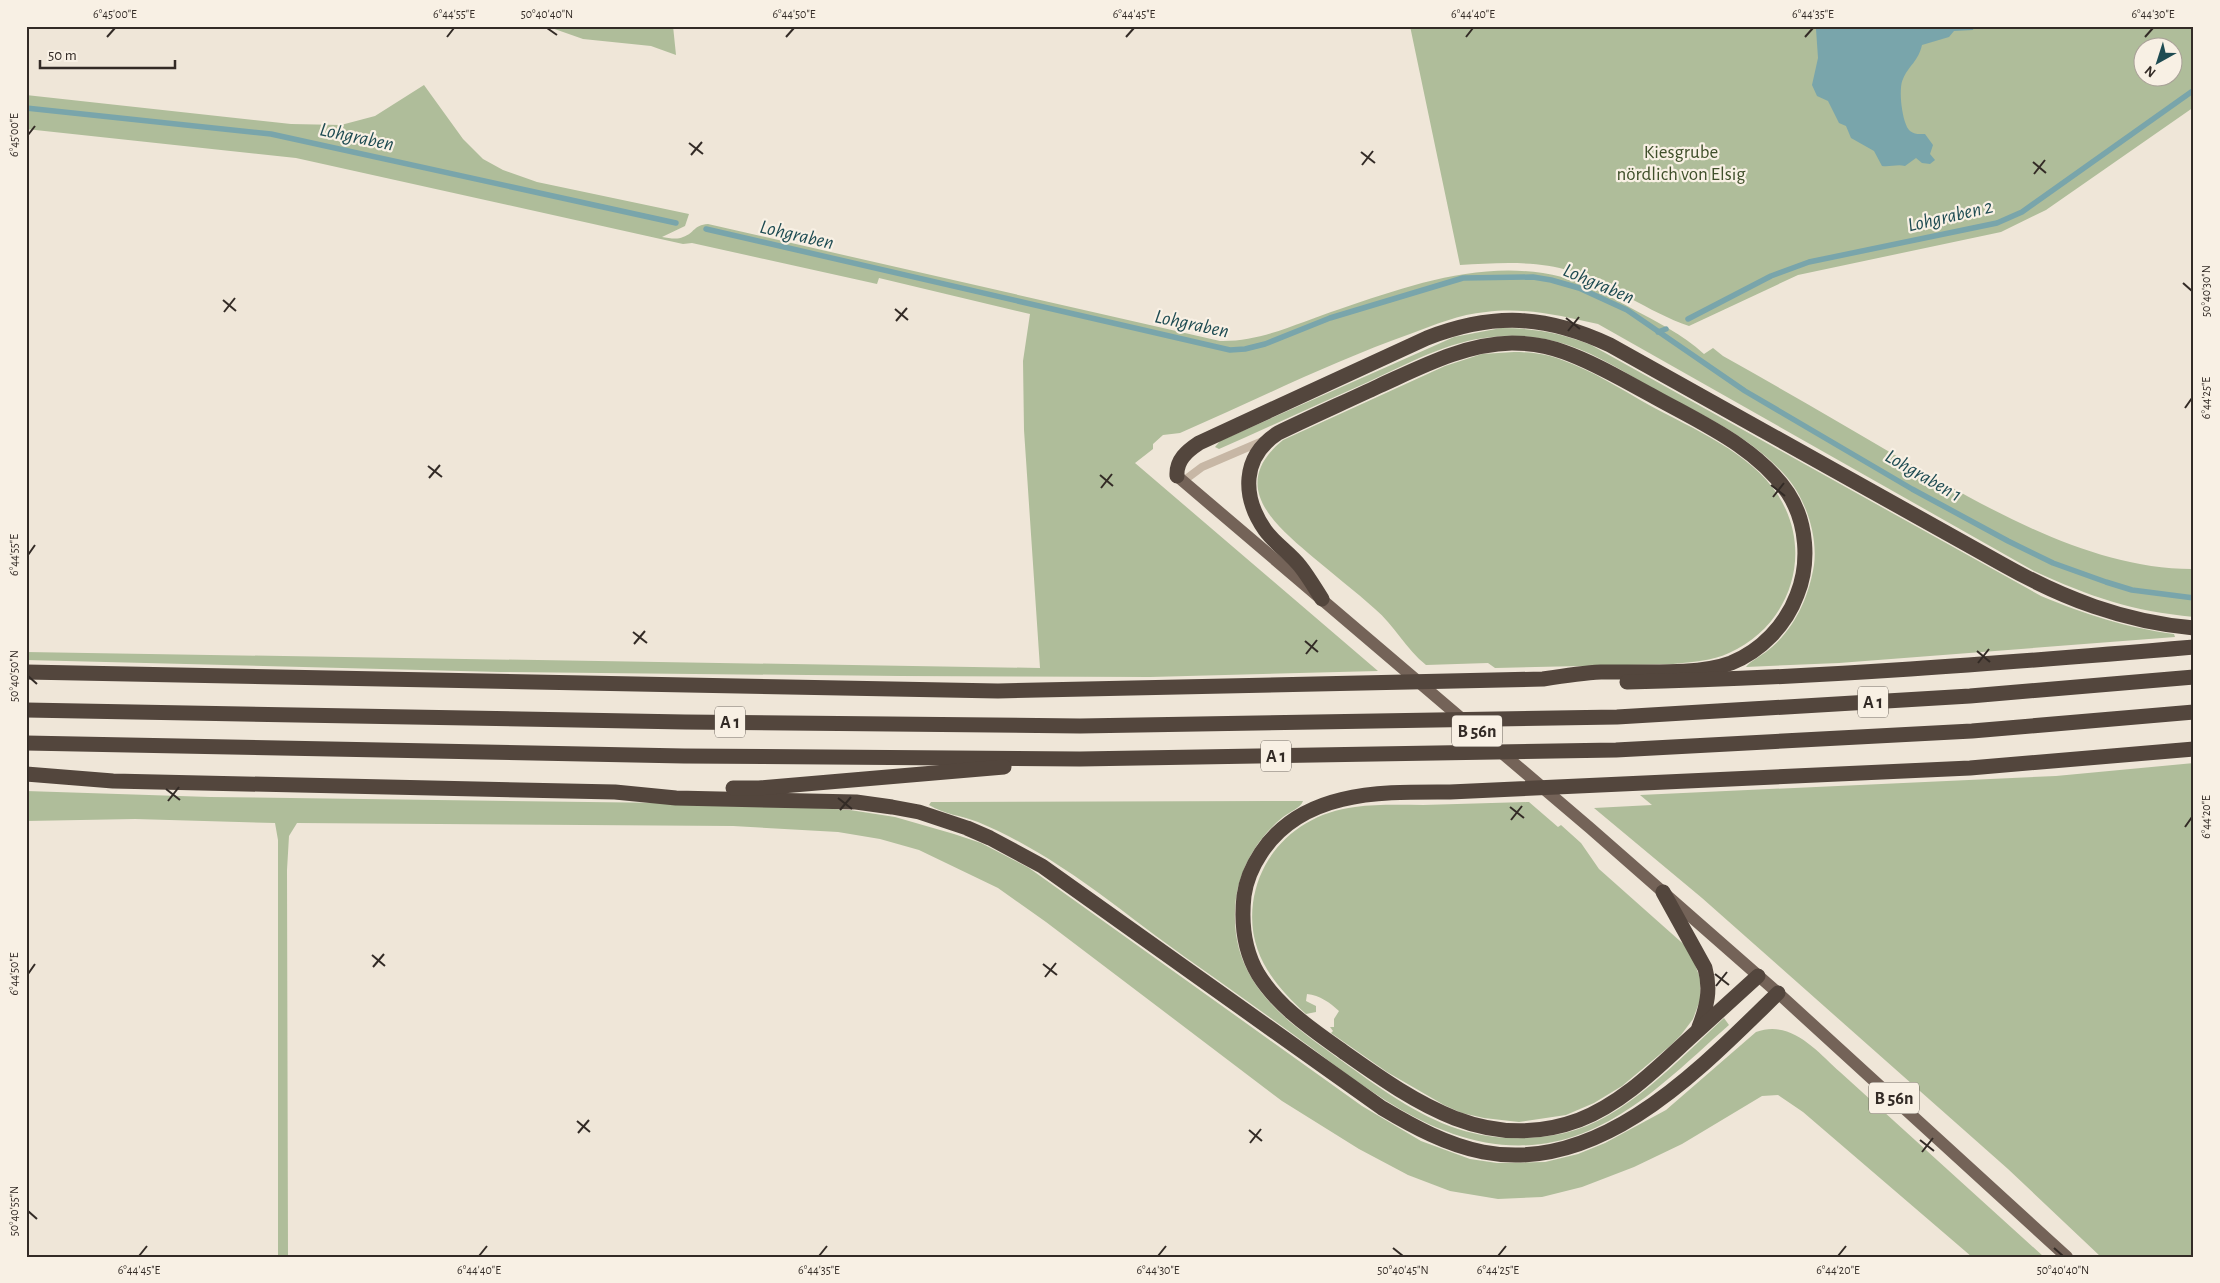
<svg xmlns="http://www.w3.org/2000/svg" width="2220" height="1283" font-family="'Alegreya Sans',sans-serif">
<rect width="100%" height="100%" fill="#efe6d8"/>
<!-- green -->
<g fill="#afbd9a" fill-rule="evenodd">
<polygon points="546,26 673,26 676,55 651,46 583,39"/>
<path d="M1410 26H2194V107L2046 210 2001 232 1798 275 1689 326C1648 312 1612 284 1571 271 1536 260 1496 263 1460 265ZM2142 48H2172V78H2142Z"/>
<path d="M424 85 463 139 483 159 503 170 537 182 689 214 685 226 662 237C669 238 677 240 683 237 695 233 693 225 708 224L1220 341C1263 342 1299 322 1340 309 1411 285 1486 258 1562 277 1586 283 1609 296 1631 308 1657 322 1682 334 1704 354L1713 348 1723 356C1780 388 1837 421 1893 454 1982 505 2089 570 2194 569V617C2131 611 2091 597 2034 571L1598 324C1561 316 1525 307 1486 312 1459 314 1435 325 1410 334 1331 362 1256 400 1180 433L1163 435 1153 444V449L1135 463 1378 671 1150 677 900 676 500 672 26 660V652L1040 668 1024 430 1023 361 1030 314 879 278 877 284 692 243 683 244 296 158 26 129V95L291 124 341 125 375 116Z"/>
<path d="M1501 328C1533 328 1561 333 1591 345L2041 596C2087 615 2124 627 2174 634L2175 637 1839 663 1746 667C1750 661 1765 654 1772 647 1796 626 1809 596 1814 565 1818 535 1805 496 1784 474 1750 436 1700 414 1656 390 1627 374 1599 355 1568 345 1543 337 1518 334 1492 337 1448 341 1407 364 1368 382 1318 404 1269 427 1219 449L1215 447 1220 441 1454 337Z"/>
<path d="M1514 352C1531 352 1546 354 1562 360 1593 371 1621 389 1649 405 1693 429 1750 452 1778 495 1815 553 1790 626 1729 653 1712 661 1692 662 1673 664L1495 668 1488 663 1426 665C1406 649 1394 625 1375 609 1355 591 1334 575 1314 558 1275 525 1227 486 1283 440L1445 366 1482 354Z"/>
<polygon points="2194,763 2194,1257 2101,1257 2008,1169 1702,898 1594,808 1652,805 1640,795 2056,776"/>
<path d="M26 791 210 797 748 804 850 810 895 817 954 834 981 843 1029 868 1362 1106 1421 1141 1470 1159 1497 1163 1545 1162 1578 1154 1605 1143 1666 1110 1756 1032C1791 1019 1817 1051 1840 1072L2044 1257H1972L1803 1112 1778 1095 1762 1096 1682 1144 1634 1167 1582 1187 1542 1197 1498 1199 1450 1191 1408 1175 1359 1149 1282 1101 1046 922 998 888 919 850 880 839 838 832 733 826 297 823 289 836 287 870 288 1257H278V840L275 823 135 819 26 821Z"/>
<path d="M1303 801C1301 808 1289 812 1283 817 1255 840 1236 874 1235 911 1234 934 1239 957 1251 977 1272 1013 1309 1037 1342 1061 1378 1087 1416 1115 1458 1129 1493 1140 1529 1141 1565 1133 1625 1119 1679 1059 1724 1018L1729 1025C1672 1075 1613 1139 1532 1145 1435 1152 1356 1079 1283 1027 1241 996 1198 967 1156 936 1125 913 1094 888 1061 867 1035 850 1007 834 978 822 963 816 943 814 929 805L931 802H942Z"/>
<path d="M1529 802 1558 827 1561 825 1581 843 1599 869 1689 949 1700 978V1000L1693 1019 1681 1035 1671 1045 1622 1086 1594 1103 1566 1115 1519 1122 1484 1118 1462 1113 1444 1105 1387 1072 1331 1033 1333 1031 1330 1027H1334V1019L1339 1011C1330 1003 1320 995 1307 994L1306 1001 1316 1006V1012L1306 1014C1272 983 1247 951 1253 903 1260 850 1303 813 1355 807 1377 804 1401 805 1423 805 1458 804 1494 803 1529 802Z"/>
</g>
<!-- water -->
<path fill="#79a5ab" d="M1814 26H1837L1840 28 1844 26H1974L1973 30 1954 31 1949 37 1922 45C1918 62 1909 65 1903 79 1898 88 1902 124 1910 131 1915 135 1920 134 1925 134L1933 145 1930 154 1935 160 1930 164 1922 163 1916 158 1905 166C1897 164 1891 167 1882 166L1874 151 1851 138 1846 126 1839 123 1828 101 1817 96 1812 85 1818 58 1816 29Z"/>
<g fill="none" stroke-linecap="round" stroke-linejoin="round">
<!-- stream -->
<g stroke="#79a5ab" stroke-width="5.5">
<polyline points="26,108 271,134 676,223"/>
<polyline points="706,229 1230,350 1245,349 1265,344 1330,318 1463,278 1533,277 1551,280 1579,288 1627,310 1745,391 1912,489 2008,541 2053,563 2106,582 2132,590 2194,598"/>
<polyline points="1688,319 1771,276 1809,262 1997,223 2022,212 2194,90"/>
<polyline points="1658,332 1666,329"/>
</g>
<!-- lane -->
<polyline stroke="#c7b7a5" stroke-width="8" points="1182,482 1202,467 1265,440"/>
<!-- primary -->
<polyline stroke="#746358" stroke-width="12" points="1177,476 1590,828 1778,993 2067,1257"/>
<!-- highway -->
<g stroke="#53463d" stroke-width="15">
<path d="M1177 476C1176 460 1187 451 1199 443L1427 338C1494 312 1546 315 1610 345L2002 564C2062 598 2124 622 2194 628"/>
<path d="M26 672 998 691 1543 679C1562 676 1582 673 1601 672 1639 671 1696 676 1731 663 1761 651 1786 625 1797 595 1810 563 1807 522 1788 493 1756 446 1699 422 1651 395 1623 380 1595 363 1564 352 1548 346 1529 343 1512 343 1464 344 1421 367 1379 386 1345 402 1311 417 1278 433 1241 457 1242 497 1265 530 1275 544 1290 553 1300 566 1308 576 1315 588 1322 599"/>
<path d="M1627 682C1816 678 2005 663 2194 647"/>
<polyline points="26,710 685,722 1080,726 1617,717 1970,696 2194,677"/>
<polyline points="26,743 684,756 1080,759 1616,750 1972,731 2194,712"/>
<path d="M26 774 113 781 615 792 676 798 856 802 892 807 919 812 967 828 990 838 1042 866 1382 1108C1414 1127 1447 1145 1483 1152 1601 1175 1701 1068 1778 993"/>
<polyline points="733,788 759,788 1004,767"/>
<path d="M1663 892 1705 968C1711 989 1707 1007 1699 1027"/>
<path d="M1758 976C1736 996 1714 1016 1692 1036 1658 1067 1623 1103 1579 1120 1488 1154 1416 1103 1345 1053 1313 1030 1279 1008 1258 974 1244 950 1241 923 1244 896 1246 881 1253 865 1261 853 1303 789 1383 792 1450 792L1970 768 2194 749"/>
</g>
</g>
<!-- ticks -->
<path fill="none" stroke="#332b26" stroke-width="2" d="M547 28 557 35M107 37 115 28M447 37 454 28M786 37 794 28M1126 37 1134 28M1466 37 1473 28M1805 37 1813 28M2145 37 2153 28M28 135 35 126M689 143 703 154M1361 152 1375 163M691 155 702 142M2033 162 2046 173M1362 165 1373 151M2034 174 2045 160M2183 283 2192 291M223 300 236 311M895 309 908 320M224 312 235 298M1566 318 1580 329M896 321 907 308M1568 331 1579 317M2185 408 2192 398M428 466 442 477M1100 475 1113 486M429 478 440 465M1771 485 1785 496M1101 488 1112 474M1773 497 1784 483M28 555 35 545M633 632 647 643M1305 641 1318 652M634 644 645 631M1977 651 1990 662M1306 654 1317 640M1978 663 1989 649M28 676 37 684M166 789 180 800M838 798 852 809M168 801 179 787M1510 807 1524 818M840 810 851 797M1511 820 1522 806M2185 827 2192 817M372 955 385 966M1043 964 1057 975M373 967 384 954M28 974 35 964M1715 974 1729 985M1045 977 1056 963M1716 986 1727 972M577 1121 590 1132M1249 1130 1262 1141M578 1133 589 1120M1920 1140 1934 1151M1250 1143 1261 1129M1922 1152 1933 1138M28 1211 37 1219M1393 1248 1403 1256M2054 1248 2063 1256M139 1256 147 1246M479 1256 487 1246M819 1256 827 1246M1158 1256 1166 1246M1498 1256 1506 1246M1838 1256 1846 1246"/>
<g text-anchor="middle" stroke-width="4.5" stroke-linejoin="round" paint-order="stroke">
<!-- shield labels -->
<g fill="#f8f0e4" stroke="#6e665f" stroke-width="1">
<rect x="1858" y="686.5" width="30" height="31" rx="4"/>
<rect x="715" y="706.5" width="30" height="31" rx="4"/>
<rect x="1452" y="715.5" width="50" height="31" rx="4"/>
<rect x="1261" y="740.5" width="30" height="31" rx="4"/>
<rect x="1869" y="1082.5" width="50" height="31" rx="4"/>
</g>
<g font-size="18" font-weight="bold" fill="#332b26">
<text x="1873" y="708">A 1</text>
<text x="730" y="728">A 1</text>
<text x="1477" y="737">B 56n</text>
<text x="1276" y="762">A 1</text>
<text x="1894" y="1104">B 56n</text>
</g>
<!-- park labels -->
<g font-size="19" fill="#40502b" stroke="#f8f0e4">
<text x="1681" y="158">Kiesgrube<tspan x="1681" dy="22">nördlich von Elsig</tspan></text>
</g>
<!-- water labels -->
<g font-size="20" font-style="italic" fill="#1e4b52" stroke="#f8f0e4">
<text transform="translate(357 136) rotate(12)" y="7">Lohgraben</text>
<text transform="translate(1950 215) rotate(-13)" y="7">Lohgraben 2</text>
<text transform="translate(797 234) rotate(13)" y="7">Lohgraben</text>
<text transform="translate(1599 283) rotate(23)" y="7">Lohgraben</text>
<text transform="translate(1192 323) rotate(12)" y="7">Lohgraben</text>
<text transform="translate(1924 475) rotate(30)" y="7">Lohgraben 1</text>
</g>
</g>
<!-- border -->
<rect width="2220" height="1283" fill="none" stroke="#f8f0e4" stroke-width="55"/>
<!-- north arrow -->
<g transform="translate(2158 62) rotate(219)"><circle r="24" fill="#f8f0e4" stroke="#a9a198"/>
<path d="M0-4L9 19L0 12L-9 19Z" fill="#1e4b52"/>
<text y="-8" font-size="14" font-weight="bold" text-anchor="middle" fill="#332b26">N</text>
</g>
<!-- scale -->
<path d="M40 60v8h135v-8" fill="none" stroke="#332b26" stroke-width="2.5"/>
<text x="48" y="60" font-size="15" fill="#332b26" stroke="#f8f0e4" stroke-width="4" paint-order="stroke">50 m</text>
<rect x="28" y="28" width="2164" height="1228" fill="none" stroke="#332b26" stroke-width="2"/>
<g font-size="12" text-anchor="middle" fill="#332b26">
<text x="115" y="18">6°45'00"E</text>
<text x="454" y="18">6°44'55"E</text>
<text x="547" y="18">50°40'40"N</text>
<text x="794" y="18">6°44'50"E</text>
<text x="1134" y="18">6°44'45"E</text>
<text x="1473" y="18">6°44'40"E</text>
<text x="1813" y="18">6°44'35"E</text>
<text x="2153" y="18">6°44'30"E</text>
<text transform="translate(14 135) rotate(-90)" y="4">6°45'00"E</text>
<text transform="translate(2206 291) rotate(-90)" y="4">50°40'30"N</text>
<text transform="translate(2206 398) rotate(-90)" y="4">6°44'25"E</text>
<text transform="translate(14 555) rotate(-90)" y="4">6°44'55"E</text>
<text transform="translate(14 676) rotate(-90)" y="4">50°40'50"N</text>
<text transform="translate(2206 817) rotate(-90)" y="4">6°44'20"E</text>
<text transform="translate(14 974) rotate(-90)" y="4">6°44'50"E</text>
<text transform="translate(14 1211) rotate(-90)" y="4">50°40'55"N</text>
<text x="139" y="1274">6°44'45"E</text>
<text x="479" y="1274">6°44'40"E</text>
<text x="819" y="1274">6°44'35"E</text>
<text x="1158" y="1274">6°44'30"E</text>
<text x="1403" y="1274">50°40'45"N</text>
<text x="1498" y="1274">6°44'25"E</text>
<text x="1838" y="1274">6°44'20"E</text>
<text x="2063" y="1274">50°40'40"N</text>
</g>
</svg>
